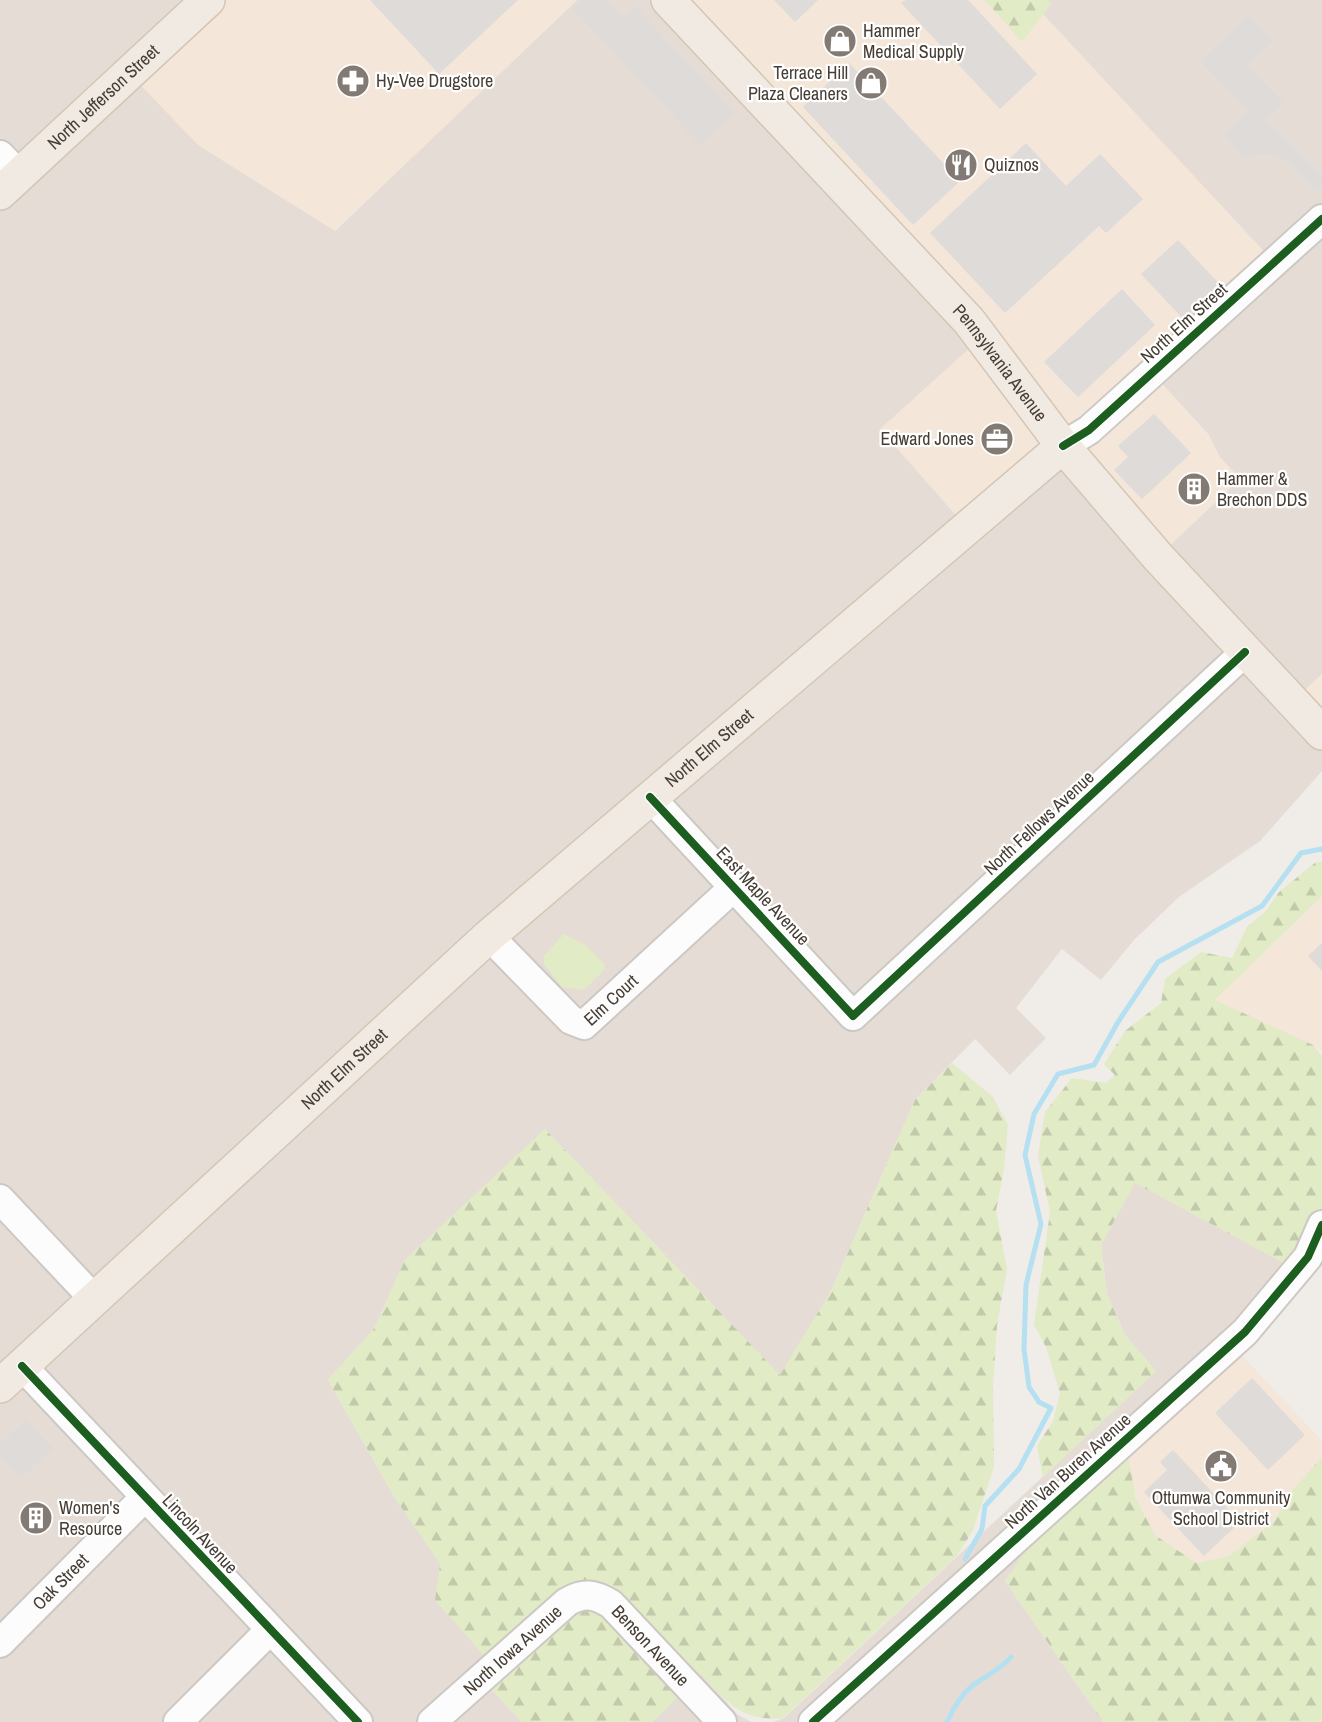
<svg xmlns="http://www.w3.org/2000/svg" width="1322" height="1722" font-family="'Archivo Narrow',sans-serif">
<defs>
<pattern id="forest-firs" width="22" height="20" patternUnits="userSpaceOnUse" patternTransform="scale(1.5)"><rect width="22" height="20" fill="#e1ebc6"/><path d="M5 1l3.5 6h-7zM16 11l3.5 6h-7z" fill="#c2caab"/></pattern>
</defs>
<rect width="100%" height="100%" fill="#f0ece8"/>
<!-- residential -->
<g fill="#e5ddd5">
<polygon points="0,0 208,0 335,231 577,0 668,0 1063,446 1240,479 1219,456 1208,434 1152,373 1030,0 1322,0 1322,674 1292,702 1322,733 1322,771 1260,841 1179,897 1134,940 1101,980 1062,949 1016,1008 1046,1038 1010,1075 975,1039 915,1100 831,1291 780,1376 545,1130 405,1260 374,1329 328,1380 395,1498 441,1564 501,1674 489,1687 522,1722 0,1722"/>
<polygon points="1135,1182 1297,1270 1230,1360 1005,1581 1103,1722 773,1722 784,1718 1156,1371 1125,1335 1107,1294 1101,1244"/>
<polygon points="701,1674 737,1714 751,1722 652,1722"/>
</g>
<!-- commercial -->
<g fill="#f4e6d9">
<polygon points="208,0 577,0 335,231 198,145 129,73"/>
<polygon points="668,0 1030,0 1274,262 1152,373 1208,434 1219,456 1240,479 1158,557 1063,446 966,527 880,429 982,337"/>
<polygon points="1322,674 1322,733 1292,702"/>
<polygon points="1322,896 1322,1050 1215,1000"/>
<polygon points="1231,1344 1322,1441 1322,1457 1293,1489 1273,1521 1229,1556 1196,1563 1155,1535 1136,1499 1128,1456 1183,1409 1230,1360"/>
</g>
<!-- forest -->
<g fill="url(#forest-firs)">
<polygon points="985,0 1047,0 1051,4 1022,42"/>
<polygon points="1316,862 1322,862 1322,896 1215,1000 1313,1045 1322,1056 1322,1225 1297,1270 1135,1183 1101,1245 1107,1294 1125,1335 1156,1371 1043,1477 1037,1446 1053,1421 1060,1393 1046,1347 1034,1325 1050,1212 1038,1156 1045,1112 1072,1078 1106,1083 1115,1075 1104,1064 1125,1031 1161,1003 1165,979 1201,952 1232,958 1247,927 1266,911 1279,892"/>
<path d="M952 1063 993 1097 1008 1125 1004 1168 996 1211 1007 1269 997 1325 993 1387 994 1467 973 1530 957 1556 783 1718C742 1722 726 1702 701 1674L652 1722H522L489 1687 500 1674 435 1600 440 1564 395 1498 328 1380 374 1329 405 1260 545 1129 780 1375 831 1291 915 1100Z"/>
<polygon points="1128,1456 1136,1499 1155,1535 1196,1563 1229,1556 1273,1522 1293,1489 1322,1457 1322,1722 1103,1722 1005,1581 1025,1552"/>
</g>
<!-- park -->
<polygon fill="#e1ebc6" points="564,934 587,946 605,965 604,970 584,990 562,987 544,964 544,956"/>
<!-- parking -->
<g fill="#dfdbd8">
<polygon points="370,0 518,0 439,74"/>
<polygon points="583,0 607,0 624,19 636,7 735,113 700,145 573,9"/>
<polygon points="774,0 818,0 795,22"/>
<polygon points="905,0 968,0 1037,74 1000,109 901,3"/>
<polygon points="1248,15 1273,42 1248,65 1284,104 1266,119 1322,175 1322,187 1316,192 1288,161 1267,153 1243,157 1225,135 1248,111 1200,61"/>
<polygon points="849,63 960,181 913,225 803,107"/>
<polygon points="1026,143 1066,186 1100,154 1143,199 1106,233 1099,226 1005,313 930,233"/>
<polygon points="1178,240 1225,290 1188,324 1141,274"/>
<polygon points="1122,289 1155,325 1078,397 1044,362"/>
<polygon points="1154,414 1191,453 1142,499 1114,470 1128,457 1118,446"/>
<polygon points="1322,943 1322,971 1308,956"/>
<polygon points="1252,1378 1305,1435 1268,1470 1215,1413"/>
<polygon points="26,1420 53,1448 21,1478 0,1456 0,1444"/>
<polygon points="1173,1450 1240,1522 1204,1556 1144,1492 1167,1470 1160,1462"/>
</g>
<g fill="none" stroke-linecap="round" stroke-linejoin="round">
<!-- stream -->
<g stroke="#b4e0f1" stroke-width="5">
<polyline points="965,1559 982,1529 985,1506 1019,1469 1051,1408 1039,1402 1029,1387 1024,1349 1026,1285 1041,1224 1025,1155 1034,1114 1058,1074 1094,1065 1118,1022 1158,962 1262,906 1301,853 1322,849"/>
<path d="M947 1722C953 1709 961 1695 972 1686 985 1676 1000 1670 1011 1657"/>
</g>
<defs>
<g id="minor">
<polyline points="0,155 19,175"/>
<polyline points="1063,446 1089,430 1322,219"/>
<polyline points="650,797 853,1016 1245,652"/>
<path id="s1" d="M489 936 571 1020 584 1025 734 887"/>
<polyline points="0,1199 94,1299"/>
<polyline points="22,1366 358,1722"/>
<path id="s2" d="M0 1643 145 1497"/>
<polyline points="178,1722 270,1630"/>
<path id="s3" d="M432 1722 567 1602C584 1592 594 1594 611 1604L722 1722"/>
<polyline points="813,1722 1245,1332 1308,1257 1322,1225"/>
</g>
<g id="major">
<path id="s4" d="M668 0 969 321 1063 446 1158 557 1322 733"/>
<path id="s5" d="M0 193 208 0"/>
<path id="s6" d="M0 1386 489 936 1063 446"/>
</g>
</defs>
<!-- minor casing -->
<use href="#minor" stroke="#cdc8c4" stroke-width="32"/>
<!-- major casing -->
<use href="#major" stroke="#d4c6b4" stroke-width="36"/>
<!-- minor -->
<use href="#minor" stroke="#fdfcfc" stroke-width="28"/>
<!-- major -->
<use href="#major" stroke="#f1eae2" stroke-width="33"/>
<defs>
<g id="cycleway">
<polyline points="1063,446 1089,430 1322,219"/>
<polyline points="650,797 853,1016 1245,652"/>
<polyline points="22,1366 358,1722"/>
<polyline points="813,1722 1245,1332 1308,1257 1322,1225"/>
</g>
</defs>
<!-- cycleway casing -->
<use href="#cycleway" stroke="#fff" stroke-width="11"/>
<!-- cycleway -->
<use href="#cycleway" stroke="#1b5e20" stroke-width="8"/>
</g>
<!-- icons -->
<defs>
<symbol id="shop-disc" viewBox="-11 -11 22 22"><circle r="9.5" fill="#827a73" stroke="#fff"/><path d="M-5-2.5h2.3a2.7 3.5 0 0 1 5.4 0H5L5.5 6h-11ZM-1.5-2.5h3a1.5 2.3 0 0 0-3 0Z" fill="#fff"/></symbol>
<symbol id="pharmacy-disc" viewBox="-11 -11 22 22"><circle r="9.5" fill="#827a73" stroke="#fff"/><path d="M-2-6h4v4h4v4h-4v4h-4v-4h-4v-4h4Z" fill="#fff"/></symbol>
<symbol id="restaurant-disc" viewBox="-11 -11 22 22"><circle r="9.5" fill="#827a73" stroke="#fff"/><path d="M-5-6h1v4h1v-4h1v4h1v-4h1v5L-1.5 .5V6h-2V.5L-5-1ZM5-6V6H3V1.5H1.5Q1.5-4 5-6Z" fill="#fff"/></symbol>
<symbol id="office-disc" viewBox="-11 -11 22 22"><circle r="9.5" fill="#827a73" stroke="#fff"/><path d="M-6-3h4V-5.5h4V-3h4V5H-6ZM-1-4.5V-3h2v-1.5ZM-6 0V1H6V0Z" fill="#fff"/></symbol>
<symbol id="building-disc" viewBox="-11 -11 22 22"><circle r="9.5" fill="#827a73" stroke="#fff"/><path d="M-4-6H4V6H1V3H-1V6H-4ZM-2.5-4.3h1.7v1.8h-1.7ZM.8-4.3h1.7v1.8H.8ZM-2.5-1h1.7V.8h-1.7ZM.8-1h1.7V.8H.8Z" fill="#fff"/></symbol>
<symbol id="civic-disc" viewBox="-11 -11 22 22"><circle r="9.5" fill="#827a73" stroke="#fff"/><path d="M-.6-6.5H3V-4.5H.6V-3L4-1V1h2V6H-6V1h2V-1L-.6-3ZM-1.2 2.5V6h2.4V2.5Z" fill="#fff"/></symbol>
</defs>
<g fill-rule="evenodd">
<use href="#shop-disc" x="821" y="22" width="38" height="38"/>
<use href="#pharmacy-disc" x="334" y="62" width="38" height="38"/>
<use href="#shop-disc" x="852" y="64" width="38" height="38"/>
<use href="#restaurant-disc" x="942" y="146" width="38" height="38"/>
<use href="#office-disc" x="978" y="420" width="38" height="38"/>
<use href="#building-disc" x="1175" y="470" width="38" height="38"/>
<use href="#civic-disc" x="1202" y="1447" width="38" height="38"/>
<use href="#building-disc" x="17" y="1499" width="38" height="38"/>
</g>
<g text-anchor="middle" stroke-width="4.5" stroke-linejoin="round" paint-order="stroke">
<!-- poi labels -->
<g font-size="18" fill="#463d34" stroke="#fff" text-anchor="start">
<text x="863" y="37">Hammer<tspan x="863" dy="21">Medical Supply</tspan></text>
<text x="848" y="79" text-anchor="end">Terrace Hill<tspan x="848" dy="21">Plaza Cleaners</tspan></text>
<text x="376" y="87">Hy-Vee Drugstore</text>
<text x="984" y="171">Quiznos</text>
<text x="974" y="445" text-anchor="end">Edward Jones</text>
<text x="1217" y="485">Hammer &amp;<tspan x="1217" dy="21">Brechon DDS</tspan></text>
<text x="1221" y="1504" text-anchor="middle">Ottumwa Community<tspan x="1221" dy="21">School District</tspan></text>
<text x="59" y="1514">Women's<tspan x="59" dy="21">Resource</tspan></text>
</g>
<!-- street labels -->
<g font-size="18" fill="#463d34" stroke="#fff">
<text dy="6" stroke="none"><textPath href="#s5" startOffset="141">North Jefferson Street</textPath></text>
<text transform="translate(1184 323) rotate(-42)" y="6">North Elm Street</text>
<text dy="6" stroke="none"><textPath href="#s4" startOffset="492">Pennsylvania Avenue</textPath></text>
<text dy="6" stroke="none"><textPath href="#s6" startOffset="954">North Elm Street</textPath></text>
<text transform="translate(1039 823) rotate(-43)" y="6">North Fellows Avenue</text>
<text transform="translate(763 896) rotate(47)" y="6">East Maple Avenue</text>
<text dy="6" stroke="none"><textPath href="#s1" startOffset="168">Elm Court</textPath></text>
<text dy="6" stroke="none"><textPath href="#s6" startOffset="468">North Elm Street</textPath></text>
<text transform="translate(1068 1471) rotate(-42)" y="6">North Van Buren Avenue</text>
<text transform="translate(200 1534) rotate(47)" y="6">Lincoln Avenue</text>
<text dy="6" stroke="none"><textPath href="#s2" startOffset="86">Oak Street</textPath></text>
<text dy="6" stroke="none"><textPath href="#s3" startOffset="285">Benson Avenue</textPath></text>
<text dy="6" stroke="none"><textPath href="#s3" startOffset="108">North Iowa Avenue</textPath></text>
</g>
</g>
</svg>
